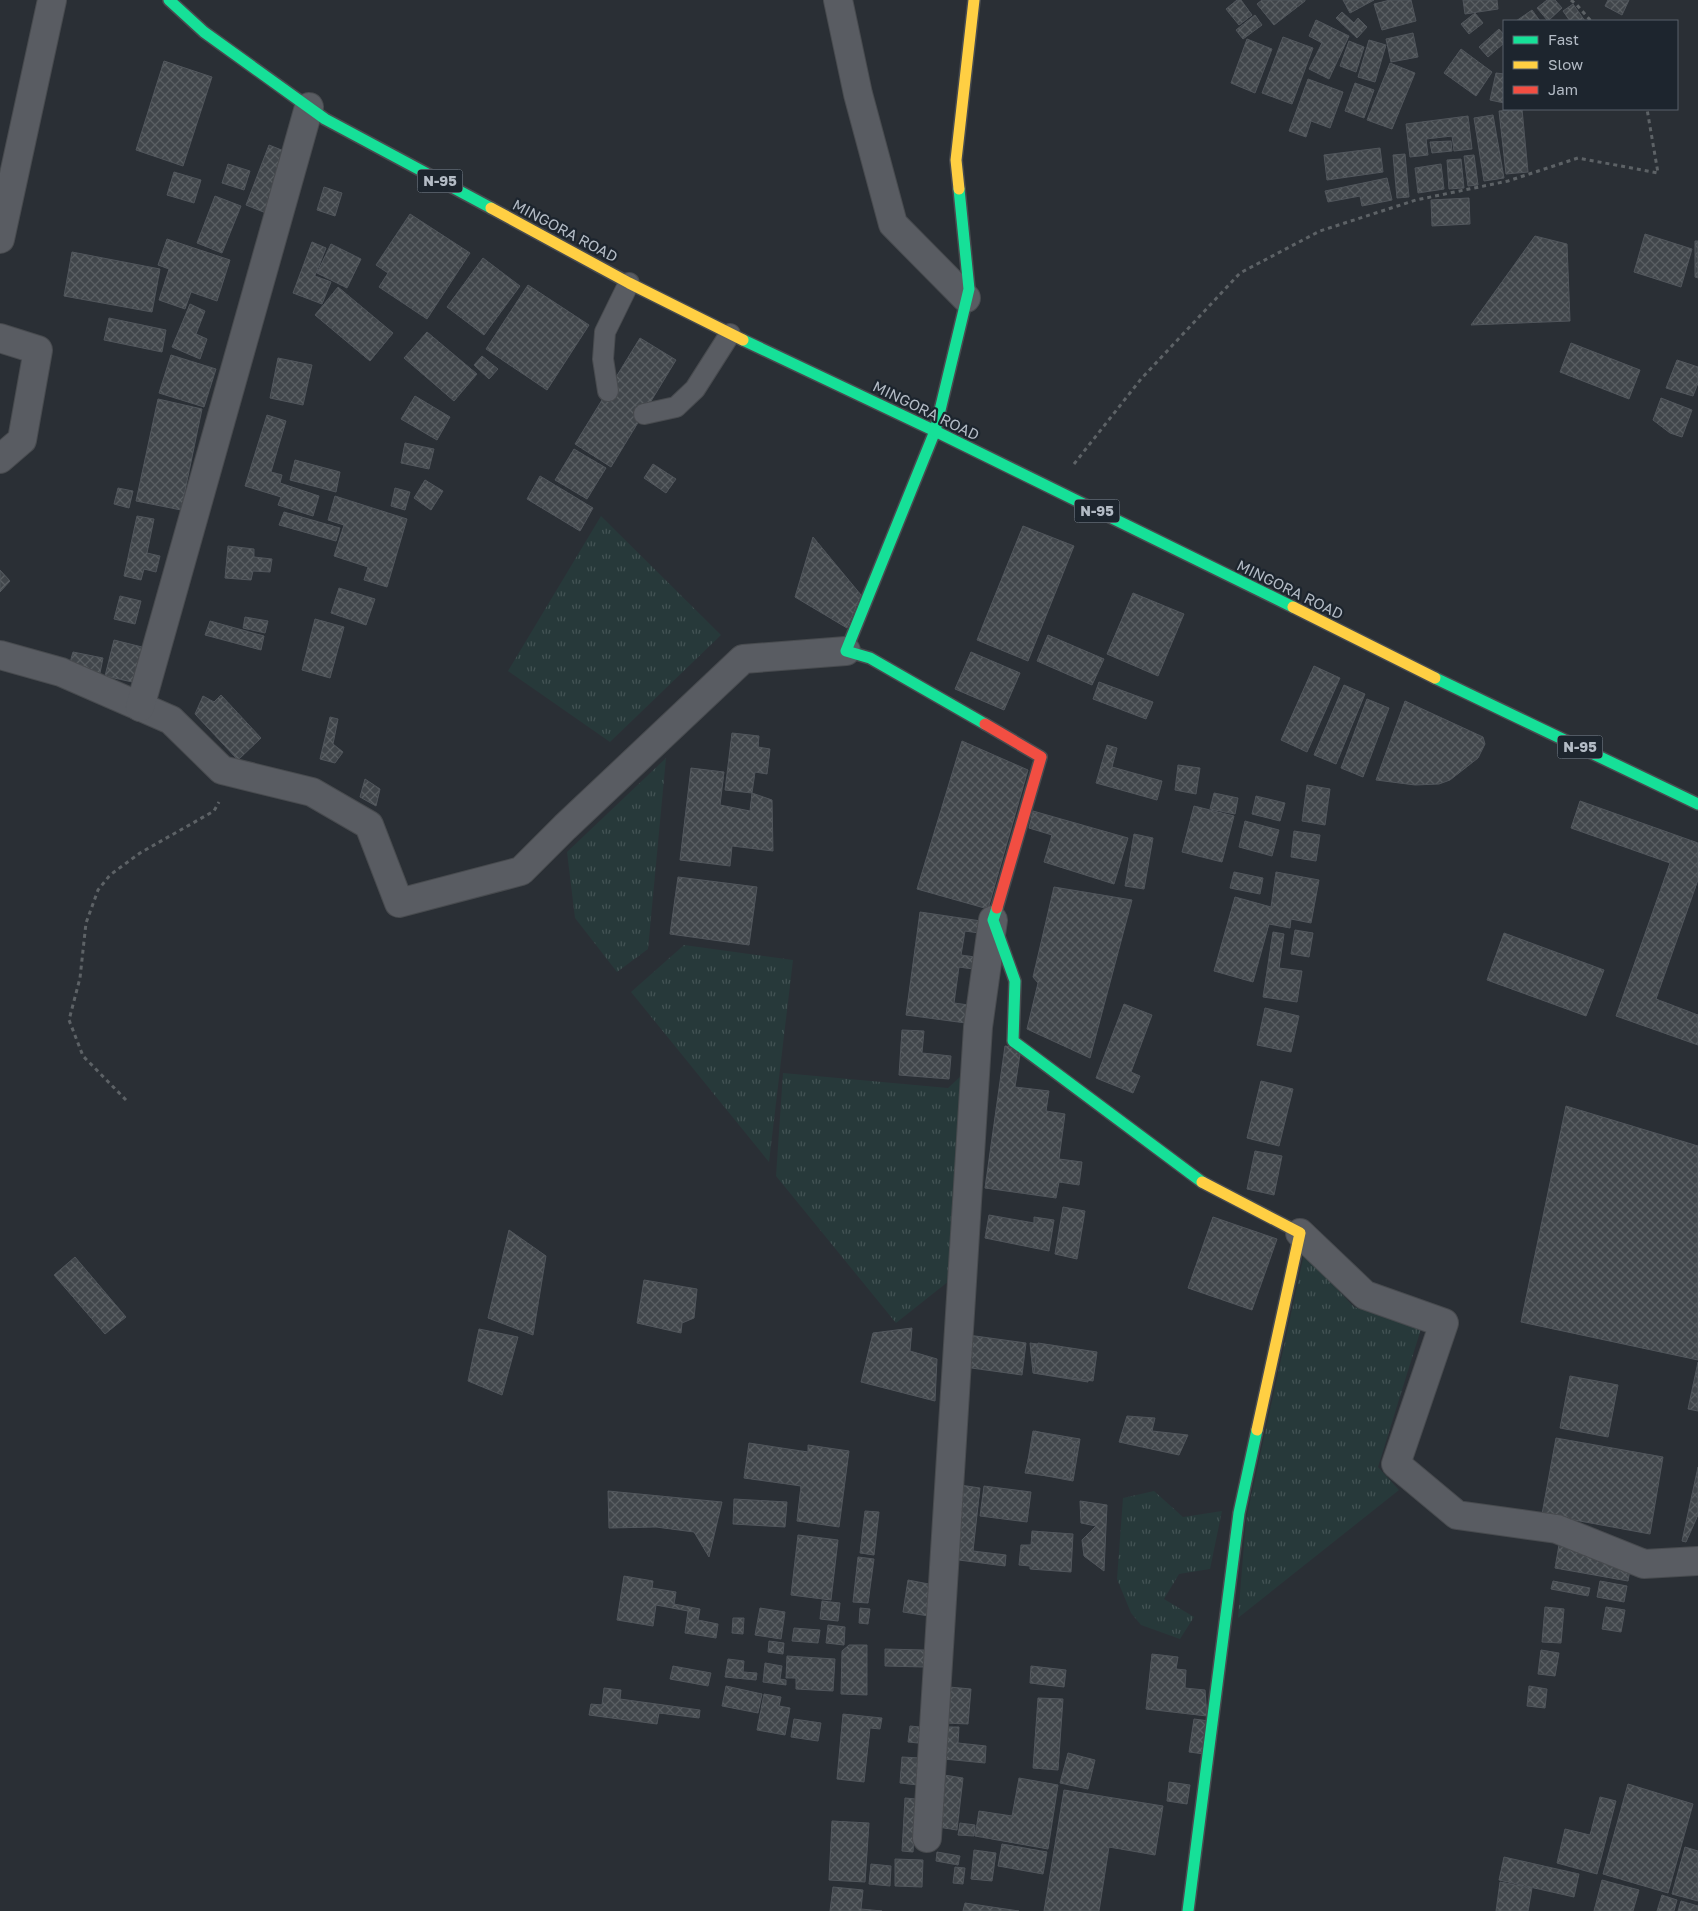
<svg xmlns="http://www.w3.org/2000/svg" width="1698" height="1911" font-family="'Golos Text',sans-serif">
<defs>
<pattern id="grass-tufts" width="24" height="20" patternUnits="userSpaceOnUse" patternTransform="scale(1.25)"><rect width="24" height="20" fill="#27393a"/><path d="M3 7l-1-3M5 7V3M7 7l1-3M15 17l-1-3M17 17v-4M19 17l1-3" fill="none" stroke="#445455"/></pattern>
<pattern id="building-cross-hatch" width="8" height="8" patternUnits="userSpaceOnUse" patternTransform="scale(1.25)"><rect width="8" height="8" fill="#41464b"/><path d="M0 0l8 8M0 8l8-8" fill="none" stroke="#5a5f63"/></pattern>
</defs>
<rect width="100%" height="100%" fill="#2a2f35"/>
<!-- grass -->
<g fill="url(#grass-tufts)">
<polygon points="601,516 721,635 610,742 508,671"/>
<polygon points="666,758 648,949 617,972 575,918 567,852"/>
<polygon points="684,945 793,960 769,1162 631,992"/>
<polygon points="783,1073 948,1088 962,1075 954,1277 896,1323 776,1176"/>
<polygon points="1304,1254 1354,1307 1421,1329 1378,1467 1399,1490 1238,1618 1246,1520"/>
<polygon points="1154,1491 1183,1517 1222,1511 1210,1569 1179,1574 1164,1599 1194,1617 1180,1639 1141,1625 1131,1613 1117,1579 1123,1498"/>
</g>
<!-- building -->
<g fill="url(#building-cross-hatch)" stroke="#51565c">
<polygon points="1237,0 1241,0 1252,15 1239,25 1226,9"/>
<polygon points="1262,0 1305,0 1305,1 1274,25 1257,4"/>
<polygon points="1343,0 1374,0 1350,13"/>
<polygon points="1390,0 1411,0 1416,21 1382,30 1374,4"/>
<polygon points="1463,0 1497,0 1498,9 1465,14"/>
<polygon points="1547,0 1555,0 1562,8 1548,21 1537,8"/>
<polygon points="1608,0 1629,0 1622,15 1605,6"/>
<polygon points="1573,4 1585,21 1570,21 1563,11"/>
<polygon points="1532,10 1540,21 1516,21"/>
<polygon points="1342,12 1354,23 1358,18 1367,27 1357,38 1336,18"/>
<polygon points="1475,13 1483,23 1469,34 1461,24"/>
<polygon points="1255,15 1262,25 1243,39 1236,30"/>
<polygon points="1316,20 1349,36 1329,79 1309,69 1322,43 1309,36"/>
<polygon points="1499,29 1504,35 1504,43 1488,57 1479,47"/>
<polygon points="1413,33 1418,57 1391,62 1386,39"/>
<polygon points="1283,37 1313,48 1292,104 1262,93"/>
<polygon points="1247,39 1272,49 1255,93 1231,83"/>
<polygon points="1369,40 1386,45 1375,82 1358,77"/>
<polygon points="1349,41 1364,47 1356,72 1340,66"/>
<polygon points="1461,49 1492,72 1476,96 1444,73"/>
<polygon points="164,61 212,77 183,166 136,150"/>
<polygon points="1390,63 1415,73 1392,129 1367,120"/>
<polygon points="1496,73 1504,74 1504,103 1490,100"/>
<polygon points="1308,79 1343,92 1330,128 1311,121 1306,137 1289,131"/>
<polygon points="1355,83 1374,90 1364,118 1345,111"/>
<polygon points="1522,109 1528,172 1506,174 1499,111"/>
<polygon points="1493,115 1504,178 1484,181 1474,118"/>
<polygon points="1468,116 1472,149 1454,151 1452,136 1426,139 1428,155 1410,157 1406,124"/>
<polygon points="1451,141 1452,151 1432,153 1430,142"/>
<polygon points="269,145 289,153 266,213 246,205"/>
<polygon points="1380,148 1383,172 1327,180 1324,155"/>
<polygon points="1405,154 1409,197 1397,198 1393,155"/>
<polygon points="1474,155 1478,185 1468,186 1464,156"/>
<polygon points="1461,159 1464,188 1449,189 1447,160"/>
<polygon points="228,164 250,171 244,190 222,183"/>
<polygon points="1441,164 1444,189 1418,193 1415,168"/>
<polygon points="174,172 201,180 194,203 167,195"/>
<polygon points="1387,178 1392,200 1362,206 1360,196 1328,202 1325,191"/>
<polygon points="324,187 342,193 335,216 317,210"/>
<polygon points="215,196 241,206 222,253 197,243"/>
<polygon points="1469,198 1470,224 1432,226 1431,200"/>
<polygon points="410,214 470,253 427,319 379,287 388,273 376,265"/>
<polygon points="1645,234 1692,249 1681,287 1634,272"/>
<polygon points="1535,236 1567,244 1570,321 1471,325"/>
<polygon points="167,239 230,260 217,301 191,292 185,309 159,300 169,269 158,265"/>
<polygon points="1695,241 1698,241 1698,278 1695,277"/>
<polygon points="312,242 326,248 315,276 331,282 322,304 293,293"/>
<polygon points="331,244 361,259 347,288 317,273"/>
<polygon points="72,252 160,269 152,312 64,296"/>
<polygon points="483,258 520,286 484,335 447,307"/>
<polygon points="528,285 589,325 547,390 486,349"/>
<polygon points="338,287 393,333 370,361 315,315"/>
<polygon points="190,304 205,311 196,334 207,339 200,359 172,347"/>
<polygon points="109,318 166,330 162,352 104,340"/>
<polygon points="427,332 477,374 454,401 404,358"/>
<polygon points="640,338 676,360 611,467 575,444"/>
<polygon points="1571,343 1640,370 1629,399 1560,372"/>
<polygon points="171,355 216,369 204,407 159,393"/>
<polygon points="482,356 498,369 489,379 474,365"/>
<polygon points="278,358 312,365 303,405 270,398"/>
<polygon points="1677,360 1698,367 1698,383 1693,396 1666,388"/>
<polygon points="415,396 450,417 437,440 401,419"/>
<polygon points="1661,398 1692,410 1682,437 1670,433 1653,420"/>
<polygon points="158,399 202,409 181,510 136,501"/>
<polygon points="267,415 286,421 271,472 282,475 280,483 319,496 313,516 278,505 281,497 245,486"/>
<polygon points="405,443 434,449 429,469 401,463"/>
<polygon points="574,449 606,468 587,499 555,480"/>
<polygon points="295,460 340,472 336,492 290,480"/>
<polygon points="653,464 676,479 666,493 644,478"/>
<polygon points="540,476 593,508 580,531 527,499"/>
<polygon points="425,480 443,491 431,510 414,498"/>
<polygon points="118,488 133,491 129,508 114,504"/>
<polygon points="395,488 410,492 405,510 391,506"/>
<polygon points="335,496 407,519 387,587 364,580 368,567 334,556 344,525 328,520"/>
<polygon points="284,512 340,528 336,541 279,525"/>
<polygon points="137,516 154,519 147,553 160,556 156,572 144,569 141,580 124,576"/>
<polygon points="1023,526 1074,546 1028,661 977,640"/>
<polygon points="813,537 861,595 847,628 795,597"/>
<polygon points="228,546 254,549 254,557 272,559 270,572 253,571 251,580 225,578"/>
<polygon points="0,570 10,581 0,592"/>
<polygon points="339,588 375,599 366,625 331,613"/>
<polygon points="1133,593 1184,614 1158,676 1107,654"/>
<polygon points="120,596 141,601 135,624 114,619"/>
<polygon points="245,617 268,621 265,633 243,628"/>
<polygon points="315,619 344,627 330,678 302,670"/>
<polygon points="210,621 264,636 261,650 205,635"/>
<polygon points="1048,635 1104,659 1092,685 1037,661"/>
<polygon points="114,640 146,648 137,683 105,676"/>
<polygon points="73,652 103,658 100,673 69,666"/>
<polygon points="971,652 1020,673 1004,710 955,689"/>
<polygon points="1314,666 1340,678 1307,752 1281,740"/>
<polygon points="1099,682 1153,702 1146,719 1093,699"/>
<polygon points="1344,685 1365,694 1336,764 1314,755"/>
<polygon points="221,695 261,738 238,760 195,714 203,696 214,702"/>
<polygon points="1367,699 1389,708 1363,777 1341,768"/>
<polygon points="1405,701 1483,737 1485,744 1478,758 1450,780 1439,784 1415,785 1376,780"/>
<polygon points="330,717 338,719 333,744 343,752 335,763 320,759"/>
<polygon points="732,733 759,736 758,747 770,749 767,774 755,772 752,793 725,790"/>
<polygon points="962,741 1028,770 988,909 917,889"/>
<polygon points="1107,745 1117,748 1112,767 1162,781 1157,800 1096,783"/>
<polygon points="1178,765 1200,768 1196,794 1175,790"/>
<polygon points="691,768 724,772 720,805 750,811 752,793 772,800 773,851 732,846 730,866 680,860"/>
<polygon points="365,779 380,789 376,806 360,797"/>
<polygon points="1307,785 1330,789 1325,825 1302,821"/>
<polygon points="1214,793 1238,798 1235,814 1210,809"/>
<polygon points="1256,796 1285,803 1280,821 1252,814"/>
<polygon points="1580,801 1698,843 1698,880 1656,999 1698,1015 1698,1045 1616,1016 1670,863 1571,828"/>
<polygon points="1194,806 1234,816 1222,862 1182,852"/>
<polygon points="1033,811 1128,838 1114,884 1044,862 1052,835 1029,828"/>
<polygon points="1245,821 1279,830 1272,856 1239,847"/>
<polygon points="1294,831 1320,835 1316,861 1291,857"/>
<polygon points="1134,834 1153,838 1144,889 1125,886"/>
<polygon points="1234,872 1263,878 1260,894 1230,888"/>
<polygon points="1276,872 1319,880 1311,923 1291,919 1290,928 1269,924 1253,982 1214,971 1235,897 1271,907"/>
<polygon points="678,877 757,887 749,945 670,934"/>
<polygon points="1054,887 1132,900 1090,1058 1027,1029 1038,983 1033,977"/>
<polygon points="920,912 981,921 979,933 965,931 961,955 982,958 980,970 959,967 954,1003 976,1006 973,1024 906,1015"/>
<polygon points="1295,930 1313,933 1309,957 1291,954"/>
<polygon points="1273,932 1284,934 1279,968 1302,971 1297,1002 1263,997"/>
<polygon points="1504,933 1604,970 1586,1016 1487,980"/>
<polygon points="1124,1004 1152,1015 1131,1072 1140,1076 1133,1093 1096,1078"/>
<polygon points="1265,1008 1299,1016 1291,1052 1257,1045"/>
<polygon points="902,1030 924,1031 922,1053 951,1056 949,1079 899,1075"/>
<polygon points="1005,1046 1021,1048 1015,1087 1049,1091 1046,1111 1065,1114 1059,1159 1082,1162 1079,1185 1059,1182 1056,1198 985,1188"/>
<polygon points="1261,1081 1293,1089 1279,1146 1247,1138"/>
<polygon points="1566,1106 1698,1146 1698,1360 1521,1322"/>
<polygon points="1255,1151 1282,1156 1274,1195 1247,1189"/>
<polygon points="1063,1207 1085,1211 1077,1259 1055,1254"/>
<polygon points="989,1215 1034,1223 1034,1217 1054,1220 1049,1251 985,1238"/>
<polygon points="1213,1217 1277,1239 1252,1310 1188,1288"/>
<polygon points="509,1230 546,1256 533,1335 488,1318"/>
<polygon points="75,1257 126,1317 105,1334 54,1275"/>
<polygon points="644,1280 697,1289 694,1318 682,1323 681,1333 637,1323"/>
<polygon points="912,1328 910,1351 937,1359 935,1401 861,1382 873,1333"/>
<polygon points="479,1329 518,1337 502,1395 468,1381"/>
<polygon points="968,1335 1026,1343 1022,1375 964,1367"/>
<polygon points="1030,1343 1088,1351 1088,1382 1033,1373"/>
<polygon points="1038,1343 1097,1352 1093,1381 1034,1373"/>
<polygon points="1698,1362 1698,1411 1688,1409"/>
<polygon points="1570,1376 1618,1385 1608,1437 1560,1428"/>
<polygon points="1127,1416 1155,1418 1152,1431 1188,1435 1179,1455 1119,1442"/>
<polygon points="1033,1431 1080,1439 1073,1481 1026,1472"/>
<polygon points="1035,1431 1076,1442 1070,1479 1025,1473"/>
<polygon points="1556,1438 1663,1457 1650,1534 1542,1514"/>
<polygon points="749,1443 808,1452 808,1445 849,1451 839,1527 797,1521 801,1486 744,1478"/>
<polygon points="1698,1467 1698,1515 1686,1542 1682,1541"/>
<polygon points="960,1485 980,1488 973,1551 1006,1555 1005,1566 951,1559"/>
<polygon points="984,1486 1031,1492 1027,1522 980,1516"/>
<polygon points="608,1491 722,1502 709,1557 694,1532 656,1527 609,1528"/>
<polygon points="734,1499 787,1502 785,1527 733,1524"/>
<polygon points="1080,1501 1107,1505 1104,1571 1084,1556 1082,1540 1096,1526 1081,1523"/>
<polygon points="865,1511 879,1512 874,1555 860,1553"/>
<polygon points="1032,1531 1073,1534 1071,1572 1030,1569 1030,1566 1019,1565 1021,1545 1031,1545"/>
<polygon points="798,1535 838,1540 831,1600 791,1595"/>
<polygon points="1560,1539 1633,1552 1628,1581 1555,1568"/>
<polygon points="858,1557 874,1559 868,1603 853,1602"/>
<polygon points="624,1576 653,1581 652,1588 676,1592 674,1604 700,1609 698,1620 718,1624 716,1638 685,1633 688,1611 656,1605 653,1626 617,1620"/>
<polygon points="908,1580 934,1585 929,1616 903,1612"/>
<polygon points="1553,1581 1590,1588 1588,1596 1551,1589"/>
<polygon points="1600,1581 1627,1586 1624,1602 1597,1597"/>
<polygon points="822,1601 840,1603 838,1621 820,1619"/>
<polygon points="1545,1607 1564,1609 1561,1643 1542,1642"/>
<polygon points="1606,1607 1625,1610 1621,1632 1602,1629"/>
<polygon points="760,1608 785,1612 781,1639 755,1635"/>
<polygon points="860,1608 870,1609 868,1624 859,1623"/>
<polygon points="733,1618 744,1618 743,1634 732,1633"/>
<polygon points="828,1625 845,1627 844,1645 826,1643"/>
<polygon points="794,1628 820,1630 818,1643 792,1641"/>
<polygon points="769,1641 784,1643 783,1654 768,1652"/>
<polygon points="849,1645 867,1645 867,1695 841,1694 842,1651"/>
<polygon points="885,1649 924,1650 924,1667 885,1666"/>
<polygon points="1541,1650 1559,1653 1555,1676 1538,1674"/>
<polygon points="1152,1654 1178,1657 1176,1669 1186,1670 1185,1688 1205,1690 1207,1716 1146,1709"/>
<polygon points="787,1656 835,1659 833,1691 796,1689 796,1678 786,1678"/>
<polygon points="728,1659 744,1661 743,1672 757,1673 756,1680 725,1677"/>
<polygon points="765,1663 782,1666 780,1679 786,1680 786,1685 763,1682"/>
<polygon points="673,1666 711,1673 708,1686 670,1679"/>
<polygon points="1031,1666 1066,1670 1064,1687 1030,1683"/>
<polygon points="726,1686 762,1694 758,1713 722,1706"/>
<polygon points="1529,1686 1547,1689 1545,1708 1527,1706"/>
<polygon points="949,1687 971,1689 968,1724 946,1723"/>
<polygon points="604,1688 621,1690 620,1699 700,1710 699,1718 659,1713 657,1724 589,1715 591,1704 602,1705"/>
<polygon points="764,1694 781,1697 779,1706 790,1708 785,1735 757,1730"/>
<polygon points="1038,1698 1063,1699 1058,1770 1033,1768"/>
<polygon points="843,1714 882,1718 880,1729 870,1728 864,1782 837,1779"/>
<polygon points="794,1719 821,1723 818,1741 791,1737"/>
<polygon points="1194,1719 1209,1721 1204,1754 1189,1752"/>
<polygon points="910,1726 920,1727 918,1743 908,1742"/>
<polygon points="946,1727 959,1727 958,1743 986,1746 985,1763 944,1759"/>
<polygon points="1068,1753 1095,1760 1088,1789 1060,1783"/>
<polygon points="902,1757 920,1758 918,1785 900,1783"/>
<polygon points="944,1775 963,1778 957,1830 938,1827"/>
<polygon points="1019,1778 1058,1785 1048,1849 975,1836 979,1811 1012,1816"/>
<polygon points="1169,1782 1190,1785 1187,1804 1167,1801"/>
<polygon points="1628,1784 1693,1804 1668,1893 1603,1874"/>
<polygon points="1064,1790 1163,1806 1155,1855 1109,1847 1099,1911 1044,1911"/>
<polygon points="1600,1797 1616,1801 1597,1874 1557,1863 1565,1829 1590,1835"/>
<polygon points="905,1798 916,1799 913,1852 902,1851"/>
<polygon points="832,1821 869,1823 865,1882 829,1880"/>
<polygon points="960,1823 975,1825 974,1836 958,1835"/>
<polygon points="1002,1844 1047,1852 1043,1874 998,1866"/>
<polygon points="1685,1847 1698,1851 1698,1901 1672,1894"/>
<polygon points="974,1850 996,1853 992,1881 971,1879"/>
<polygon points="937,1852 960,1856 958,1865 936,1861"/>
<polygon points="1504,1857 1579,1874 1574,1897 1499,1880"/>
<polygon points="895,1859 923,1860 922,1887 895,1886"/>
<polygon points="871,1864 891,1866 890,1886 869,1884"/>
<polygon points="955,1867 965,1868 963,1884 953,1883"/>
<polygon points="1602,1880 1639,1890 1633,1911 1594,1911"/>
<polygon points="1500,1882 1532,1888 1528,1911 1496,1911"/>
<polygon points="833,1887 863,1890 861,1909 882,1911 830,1911"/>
<polygon points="1662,1895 1677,1900 1674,1911 1657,1911"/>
<polygon points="1681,1901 1698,1906 1698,1911 1678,1911"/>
<polygon points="965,1903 1019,1911 963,1911"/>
</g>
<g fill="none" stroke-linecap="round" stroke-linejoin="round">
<defs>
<g id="lane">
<polyline points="608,391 603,359 605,332 629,283"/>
<polyline points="644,414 676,407 695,389 730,334"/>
</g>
<g id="street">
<polyline points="838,0 858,94 893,224 966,298"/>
<polyline points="0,239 52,0"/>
<polyline points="0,338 38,350 22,440 0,459"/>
<polyline points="0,655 61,672 171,720 222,770 312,792 369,825 399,903 521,871 565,827 743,659 846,651"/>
<polyline points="140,707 309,107"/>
<polyline points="1300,1233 1365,1295 1444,1323 1396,1464 1457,1515 1557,1529 1644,1564 1698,1561"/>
<polyline points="927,1838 978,1027 993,920"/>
</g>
<g id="fast">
<polyline points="169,0 204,32 325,119 491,208"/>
<polyline points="959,189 969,289 935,431 846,651 870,658 985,724"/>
<polyline points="743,340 935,431 1293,607"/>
<polyline points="1435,678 1698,804"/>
<polyline points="997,908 993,920 1015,981 1013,1041 1202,1182"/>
<polyline points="1188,1911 1239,1513 1257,1430"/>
</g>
<g id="slow">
<polyline points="959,189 956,160 974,0"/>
<polyline points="491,208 629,283 743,340"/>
<polyline points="1293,607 1435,678"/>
<polyline points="1202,1182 1300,1233 1257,1430"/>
</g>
<polyline id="jam" points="985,724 1041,757 997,908"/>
</defs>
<!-- lane casing -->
<use href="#lane" stroke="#484b4f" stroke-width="22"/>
<!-- street casing -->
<use href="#street" stroke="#484b4f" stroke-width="30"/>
<!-- fast casing -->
<use href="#fast" stroke="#484b4f" stroke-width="14"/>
<!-- slow casing -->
<use href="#slow" stroke="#484b4f" stroke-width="14"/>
<!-- jam casing -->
<use href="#jam" stroke="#484b4f" stroke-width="14"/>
<!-- path -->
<g stroke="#5d6266" stroke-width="3" stroke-dasharray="4 4" stroke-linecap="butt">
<polyline points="1571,0 1577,5 1591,21"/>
<polyline points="1074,464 1141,379 1240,273 1320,231 1416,200 1508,181 1578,158 1658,173 1647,109"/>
<polyline points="126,1100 83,1056 69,1020 80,978 86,923 98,890 110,875 140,853 214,811 219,802"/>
</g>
<!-- lane -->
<use href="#lane" stroke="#595c62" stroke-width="20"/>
<!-- street -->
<use href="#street" stroke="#595c62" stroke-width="28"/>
<!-- fast -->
<use href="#fast" stroke="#16e098" stroke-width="11"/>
<!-- slow -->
<use href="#slow" stroke="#ffcf43" stroke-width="11"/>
<!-- jam -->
<use href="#jam" stroke="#f24e42" stroke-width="11"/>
</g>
<g text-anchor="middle" stroke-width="4.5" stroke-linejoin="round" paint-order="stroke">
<!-- shield labels -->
<g fill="#1d252e" stroke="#868e98" stroke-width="1">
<rect x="417.5" y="169.5" width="45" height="23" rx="4"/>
<rect x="1074.5" y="499.5" width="45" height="23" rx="4"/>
<rect x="1557.5" y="735.5" width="45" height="23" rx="4"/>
</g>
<g font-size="14" font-weight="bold" fill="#b3bbc5">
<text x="440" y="186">N-95</text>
<text x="1097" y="516">N-95</text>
<text x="1580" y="752">N-95</text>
</g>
<!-- street labels -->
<g font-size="15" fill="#b3bbc5" stroke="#1d252e">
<text transform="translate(565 231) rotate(28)" y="5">MINGORA ROAD</text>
<text transform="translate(926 411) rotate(26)" y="5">MINGORA ROAD</text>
<text transform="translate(1290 590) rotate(26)" y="5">MINGORA ROAD</text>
</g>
</g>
<!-- legend -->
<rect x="1503" y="20" width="175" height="90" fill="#1d252e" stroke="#59616a"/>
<rect x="1513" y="36" width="25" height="8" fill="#16e098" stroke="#59616a"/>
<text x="1548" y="45" font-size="15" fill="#b3bbc5">Fast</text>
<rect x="1513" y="61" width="25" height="8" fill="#ffcf43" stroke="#59616a"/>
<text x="1548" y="70" font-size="15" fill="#b3bbc5">Slow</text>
<rect x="1513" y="86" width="25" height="8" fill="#f24e42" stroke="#59616a"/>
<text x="1548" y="95" font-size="15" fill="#b3bbc5">Jam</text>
</svg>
